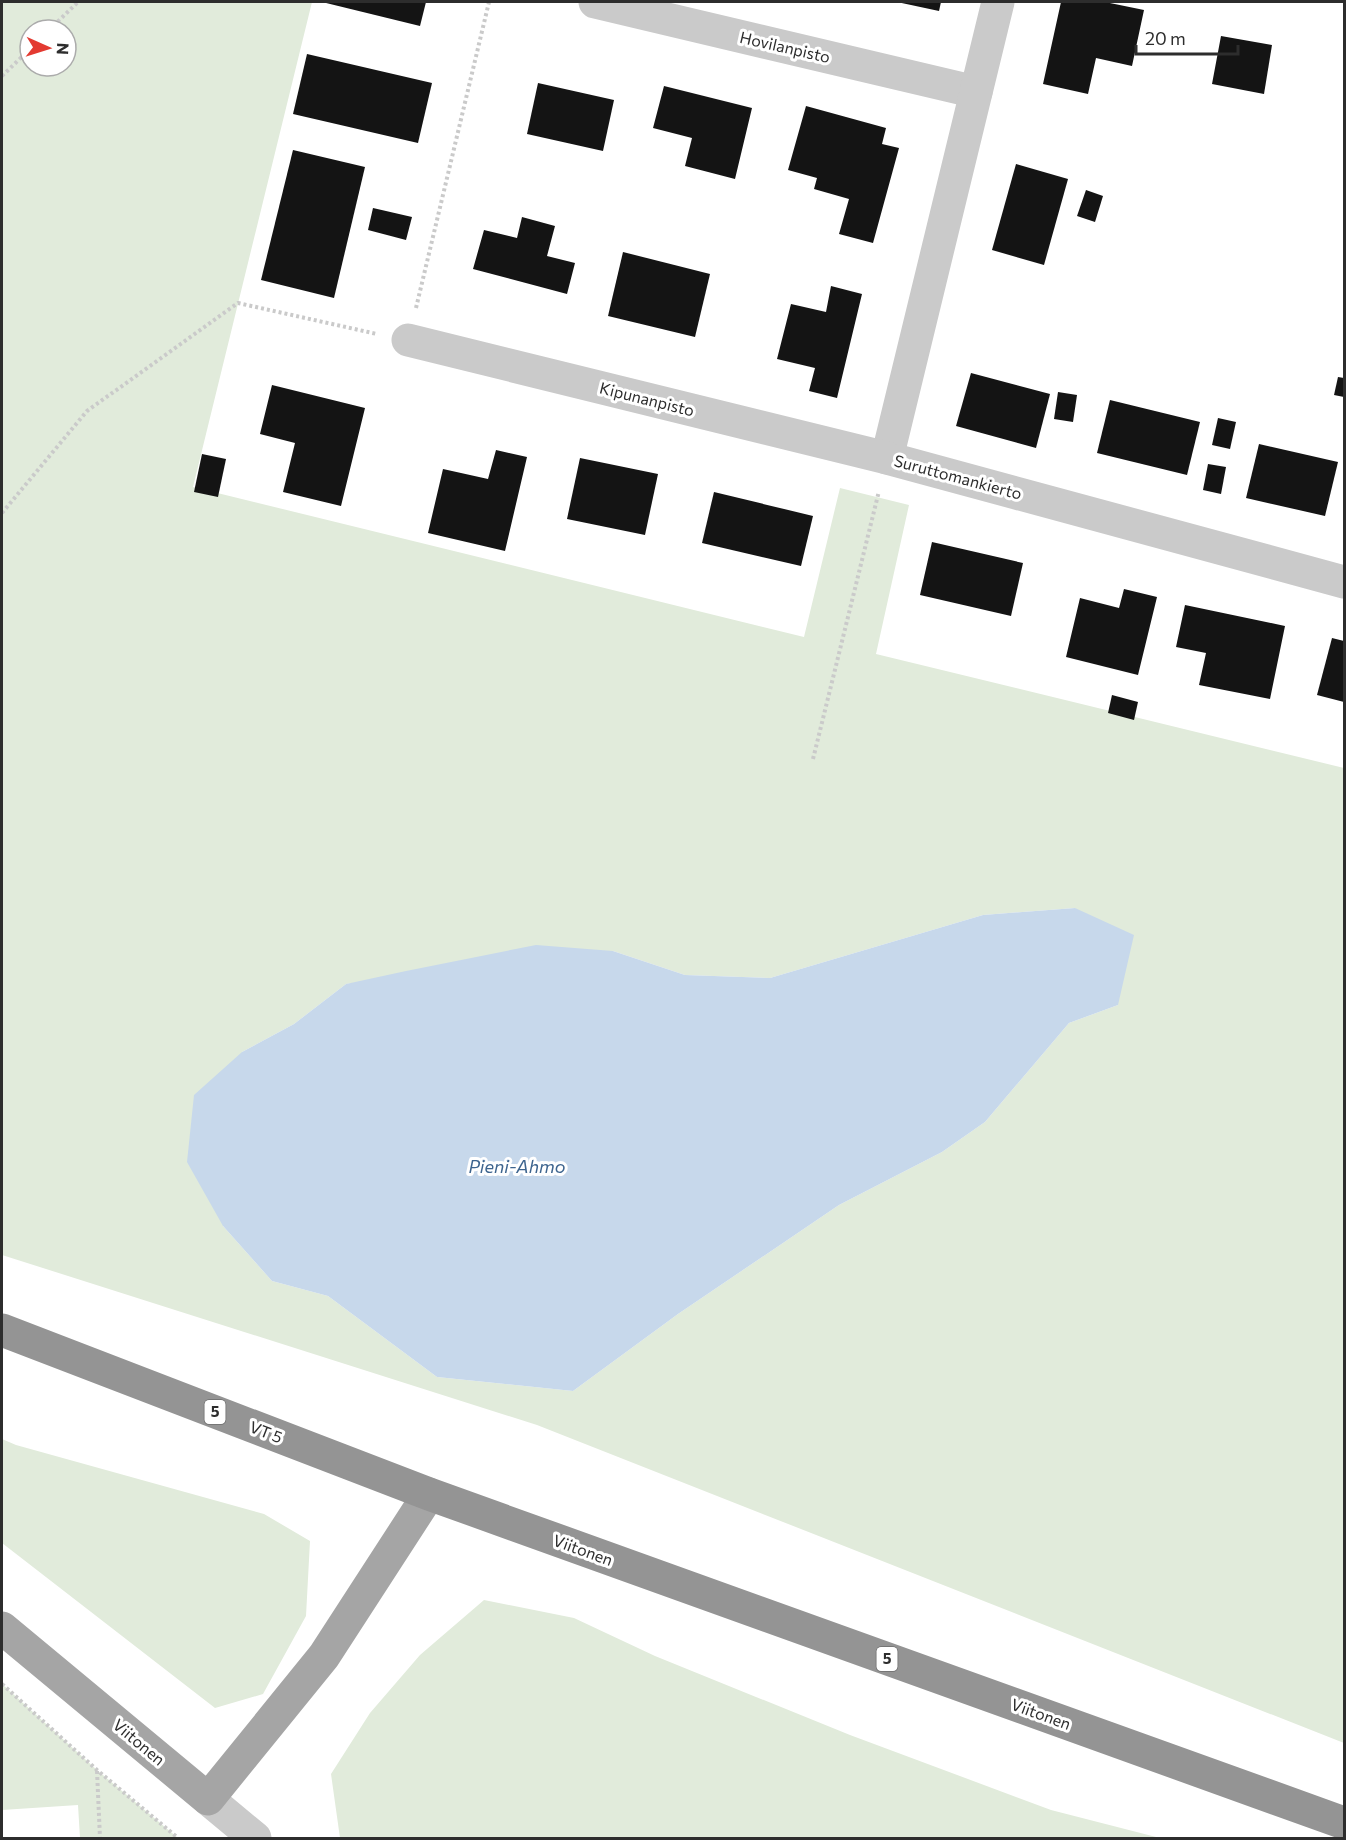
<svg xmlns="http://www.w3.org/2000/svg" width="1346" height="1840" font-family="Commissioner,sans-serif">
<rect width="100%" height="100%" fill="#fff"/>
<!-- green -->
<g fill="#e1ebdb" fill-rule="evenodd">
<path d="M2 2H312L193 487 804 637 840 488 909 505 876 654 1344 768V1743L537 1425 2 1255ZM30 30H66V66H30ZM1075 908 1118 1005 1069 1023 985 1122 942 1152 839 1205 678 1314 573 1391 437 1377 328 1296 272 1281 223 1226 242 1052 294 1024 346 984 613 951 685 975 770 978 983 915Z"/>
<polygon points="2,1439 16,1445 264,1514 310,1541 306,1616 263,1694 215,1708 2,1543"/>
<polygon points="484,1600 574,1618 655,1656 850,1735 1051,1810 1160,1838 340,1838 331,1774 370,1713 420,1655"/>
<polygon points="2,1684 97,1770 178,1838 80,1838 78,1805 2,1810"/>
</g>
<!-- water -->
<polygon fill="#c7d8eb" points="1075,908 1134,935 1118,1005 1069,1023 985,1122 942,1152 839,1205 678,1314 573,1391 437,1377 328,1296 272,1281 223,1226 187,1162 194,1095 242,1052 294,1024 346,984 406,971 536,945 613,951 685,975 770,978 983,915"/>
<!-- building -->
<g fill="#141414">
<polygon points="322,2 426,2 420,26"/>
<polygon points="897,2 941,2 939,11"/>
<polygon points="1061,2 1105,2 1144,10 1132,66 1096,58 1088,94 1043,84"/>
<polygon points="1221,36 1272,45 1264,94 1212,84"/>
<polygon points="307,54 432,83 418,143 293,114"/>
<polygon points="538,83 614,100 603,151 527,134"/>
<polygon points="664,86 752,108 735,179 685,166 692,138 653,128"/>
<polygon points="806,106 886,128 882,144 899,148 873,243 839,234 849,199 814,189 817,178 788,170"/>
<polygon points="293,150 365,167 334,298 261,280"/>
<polygon points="1016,164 1068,179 1044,265 992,250"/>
<polygon points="1086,190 1103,196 1095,222 1077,216"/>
<polygon points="373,208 412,217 406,240 368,230"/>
<polygon points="522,217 555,226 547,256 575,263 567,294 473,269 484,230 517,238"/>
<polygon points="623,252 710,274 695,337 608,316"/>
<polygon points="831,286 862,294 837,398 809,391 815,368 777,359 791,304 826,312"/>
<polygon points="971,373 1050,394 1036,448 956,426"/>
<polygon points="1338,377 1344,378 1344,397 1334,395"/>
<polygon points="272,385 365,408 341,506 283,492 295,443 260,434"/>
<polygon points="1058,392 1077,395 1073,422 1054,419"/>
<polygon points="1110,400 1200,422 1187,475 1097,453"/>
<polygon points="1218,418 1236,422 1230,449 1212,445"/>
<polygon points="1259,444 1338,462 1325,516 1246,498"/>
<polygon points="496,450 527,457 505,551 428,533 443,469 488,479"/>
<polygon points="202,454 226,459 218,497 194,492"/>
<polygon points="580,458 658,474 645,535 567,519"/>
<polygon points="1208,464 1226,467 1221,494 1203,490"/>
<polygon points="714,492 813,516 801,566 702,543"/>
<polygon points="932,542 1023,563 1011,616 920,595"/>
<polygon points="1124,589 1157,597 1138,675 1066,657 1080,598 1119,608"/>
<polygon points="1185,605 1285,626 1270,699 1199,685 1206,653 1176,647"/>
<polygon points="1332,638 1344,641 1344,702 1317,695"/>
<polygon points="1112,695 1138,702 1134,720 1108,713"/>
</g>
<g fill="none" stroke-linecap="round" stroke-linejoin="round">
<!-- path -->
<g stroke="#cacaca" stroke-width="4" stroke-dasharray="3 3" stroke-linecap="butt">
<polyline points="49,30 78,2"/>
<polyline points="2,76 30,49"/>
<polyline points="416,308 489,2"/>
<polyline points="2,513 87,411 238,303 377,334"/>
<polyline points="813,759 879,491"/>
<polyline points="2,1684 97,1770 178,1838"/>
<polyline points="97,1771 100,1838"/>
</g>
<!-- minor -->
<g stroke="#cacaca" stroke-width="33">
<polyline points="595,2 976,92"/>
<polyline points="998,2 887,458 1344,582"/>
<polyline points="408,340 887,458"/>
<polyline points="208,1799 255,1838"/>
</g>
<!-- major -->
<polyline stroke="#a5a5a5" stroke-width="33" points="2,1628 208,1799 324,1656 429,1494"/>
<!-- highway -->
<polyline stroke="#949494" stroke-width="33" points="2,1330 429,1494 1344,1823"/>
</g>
<g text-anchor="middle" stroke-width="6" stroke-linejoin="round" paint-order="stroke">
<!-- shield labels -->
<g fill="#fff" stroke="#6c6c6c" stroke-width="1.5">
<rect x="204.5" y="1400" width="21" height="24" rx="4.5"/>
<rect x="876.5" y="1647" width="21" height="24" rx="4.5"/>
</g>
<g font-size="15" font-weight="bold" fill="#2d2d2d">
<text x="215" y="1417">5</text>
<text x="887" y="1664">5</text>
</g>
<!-- street labels -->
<g font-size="16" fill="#2d2d2d" stroke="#fff">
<text transform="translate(785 47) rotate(13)" y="6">Hovilanpisto</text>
<text transform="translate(647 399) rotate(14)" y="6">Kipunanpisto</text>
<text transform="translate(958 477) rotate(15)" y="6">Suruttomankierto</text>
<text transform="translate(266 1432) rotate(21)" y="6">VT 5</text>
<text transform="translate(583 1550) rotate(20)" y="6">Viitonen</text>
<text transform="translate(1041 1714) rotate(20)" y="6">Viitonen</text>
<text transform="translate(139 1742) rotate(40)" y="6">Viitonen</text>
</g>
<!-- water labels -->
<g font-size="18" font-style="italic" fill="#3d648e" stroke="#fff">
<text x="517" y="1173">Pieni-Ahmo</text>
</g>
</g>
<!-- border -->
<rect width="1346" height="1840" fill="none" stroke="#2d2d2d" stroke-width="6"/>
<!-- north arrow -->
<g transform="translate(48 48) rotate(93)"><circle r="28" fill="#ffffff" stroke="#ababab" stroke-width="1.5"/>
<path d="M0-4.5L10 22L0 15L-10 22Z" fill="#e33a31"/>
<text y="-9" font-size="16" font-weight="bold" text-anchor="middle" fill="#2d2d2d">N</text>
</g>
<!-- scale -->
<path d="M1136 45v9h102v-9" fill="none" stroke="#2d2d2d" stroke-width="3"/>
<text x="1145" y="45" font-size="18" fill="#2d2d2d" stroke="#ffffff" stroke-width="4.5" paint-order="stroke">20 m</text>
</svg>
